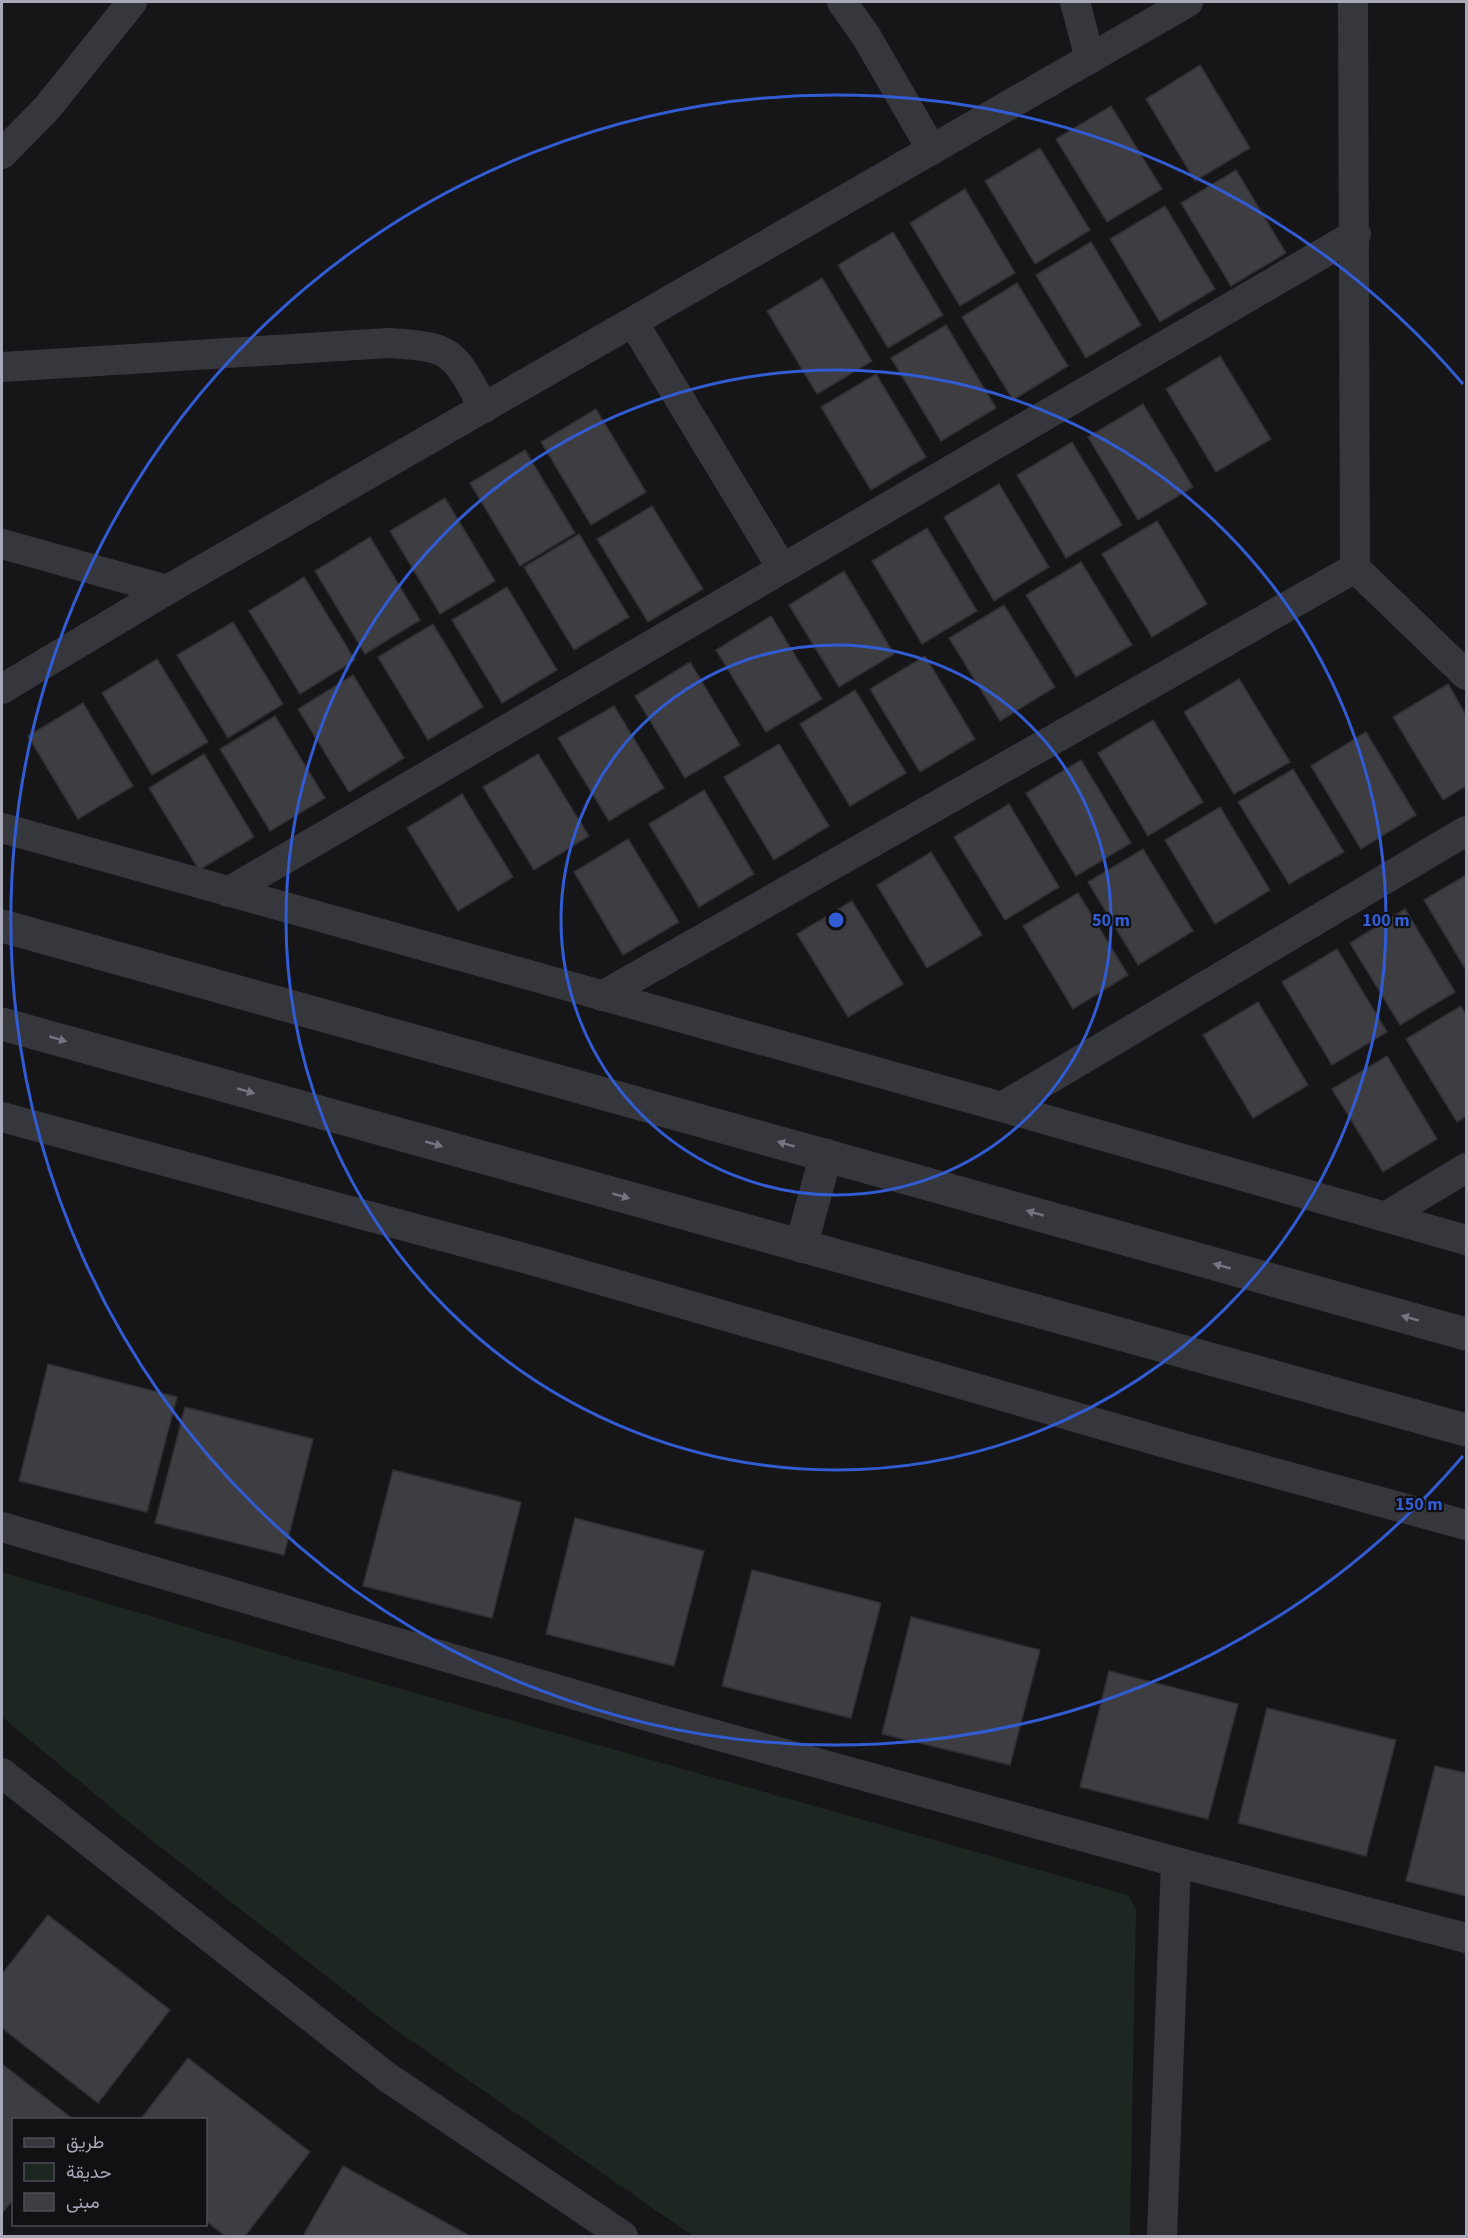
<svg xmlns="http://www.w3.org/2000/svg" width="1468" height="2238" font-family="'Source Sans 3',Vazirmatn,sans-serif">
<rect width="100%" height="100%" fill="#161518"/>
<!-- green -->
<polygon fill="#1d2620" points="2,1572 274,1653 1128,1895 1136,1909 1130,2236 693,2236 393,2028 136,1828 2,1717"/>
<!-- building -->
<g fill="#3d3d42" stroke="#302f34" stroke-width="1.5">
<polygon points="1200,65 1250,148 1195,181 1146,99"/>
<polygon points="1111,106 1162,189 1107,222 1056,139"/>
<polygon points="1040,148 1090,230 1035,264 985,181"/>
<polygon points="1236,170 1286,253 1231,286 1181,203"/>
<polygon points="965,189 1015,273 960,306 910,223"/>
<polygon points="1165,206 1215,289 1160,322 1110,239"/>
<polygon points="893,232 943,315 888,348 838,265"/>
<polygon points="1091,242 1141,325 1086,358 1036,275"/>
<polygon points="822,278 872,361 817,394 767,311"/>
<polygon points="1017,283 1068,366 1013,400 962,317"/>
<polygon points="946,325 996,408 941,441 891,358"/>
<polygon points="1220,356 1271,439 1216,472 1166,389"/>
<polygon points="876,374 926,457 871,490 821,407"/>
<polygon points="1143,404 1193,487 1138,520 1088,437"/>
<polygon points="596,409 646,492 591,525 541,442"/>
<polygon points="1072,442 1122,525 1066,558 1017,475"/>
<polygon points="525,450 575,533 520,566 470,483"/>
<polygon points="999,484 1049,567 994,601 944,517"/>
<polygon points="445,498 495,581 440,614 390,531"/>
<polygon points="652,506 703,589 648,622 597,539"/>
<polygon points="1157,521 1207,604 1152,637 1102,554"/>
<polygon points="927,528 977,611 922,644 872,561"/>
<polygon points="579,534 629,617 574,650 524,567"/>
<polygon points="370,537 420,620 365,654 315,571"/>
<polygon points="1081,562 1132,645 1076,677 1026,595"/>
<polygon points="844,571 894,654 839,687 789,605"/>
<polygon points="304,577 355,660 300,694 249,611"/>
<polygon points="507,587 557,670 502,703 452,620"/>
<polygon points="1004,605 1055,687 1000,721 949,638"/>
<polygon points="771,616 822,699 766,732 716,650"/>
<polygon points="233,622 283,704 228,738 177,655"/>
<polygon points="433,624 483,707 428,740 378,657"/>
<polygon points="925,656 975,739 920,772 870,689"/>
<polygon points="157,659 208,742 152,775 102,693"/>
<polygon points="690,662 740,745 685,778 635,696"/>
<polygon points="353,675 404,758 349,792 298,709"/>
<polygon points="1239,679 1290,762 1234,794 1184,712"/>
<polygon points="1448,684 1466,715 1466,786 1443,800 1393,717"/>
<polygon points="855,690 906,773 850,806 800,724"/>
<polygon points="83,703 133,786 78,819 28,736"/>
<polygon points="614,706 664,788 609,821 558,738"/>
<polygon points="275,716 325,798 270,831 220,749"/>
<polygon points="1153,720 1203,802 1148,836 1098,753"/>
<polygon points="1366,732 1416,815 1361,849 1311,766"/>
<polygon points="779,744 829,826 774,860 724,777"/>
<polygon points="204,754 254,837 199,870 149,788"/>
<polygon points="538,754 589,836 534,870 483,787"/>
<polygon points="1081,760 1131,843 1076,876 1026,793"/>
<polygon points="1293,769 1344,852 1289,884 1238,802"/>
<polygon points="704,790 754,874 699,907 649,824"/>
<polygon points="462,794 513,877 458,911 407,828"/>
<polygon points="1009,804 1059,887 1005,920 954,837"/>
<polygon points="1220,807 1270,890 1215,924 1165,840"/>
<polygon points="628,839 679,922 623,955 574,872"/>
<polygon points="1143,849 1193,931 1138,965 1088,882"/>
<polygon points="931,852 982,935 927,968 877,885"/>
<polygon points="1466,875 1466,970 1424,900"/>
<polygon points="1078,893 1128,975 1073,1009 1023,926"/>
<polygon points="852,901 903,984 848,1017 797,934"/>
<polygon points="1405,909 1455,992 1400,1025 1350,943"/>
<polygon points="1337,949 1387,1032 1332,1065 1282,982"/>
<polygon points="1258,1002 1308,1085 1253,1118 1203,1035"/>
<polygon points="1461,1006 1466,1015 1466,1116 1457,1122 1406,1039"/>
<polygon points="1387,1056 1437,1139 1383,1172 1332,1089"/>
<polygon points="48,1364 177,1397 147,1512 19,1481"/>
<polygon points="185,1407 313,1439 284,1555 155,1523"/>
<polygon points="393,1470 521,1502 492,1618 363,1586"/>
<polygon points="575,1518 704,1551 674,1666 546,1634"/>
<polygon points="752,1570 881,1603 851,1718 722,1686"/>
<polygon points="911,1617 1040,1650 1010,1765 882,1734"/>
<polygon points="1109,1671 1238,1704 1208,1819 1080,1787"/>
<polygon points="1267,1708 1396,1740 1366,1856 1238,1823"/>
<polygon points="1435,1766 1466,1773 1466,1896 1406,1881"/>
<polygon points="48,1915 170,2010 98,2103 2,2028 2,1974"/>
<polygon points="188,2058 310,2152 245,2236 225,2236 206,2221 206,2120 140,2120"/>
<polygon points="2,2064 74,2120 14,2120 14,2199 2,2213"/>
<polygon points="343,2166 470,2236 303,2236"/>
</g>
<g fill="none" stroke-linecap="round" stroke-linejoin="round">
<!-- minor -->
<g stroke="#36363d" stroke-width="30">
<polyline points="842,2 866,36 932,150"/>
<polyline points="1075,2 1090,59"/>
<polyline points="1353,2 1355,568 1466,675"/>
<polyline points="2,154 47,108 132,2"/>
<polyline points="633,322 782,568"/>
<path d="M2 367 389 343C455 347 453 352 484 408"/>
<polyline points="2,544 167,590"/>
<polyline points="2,689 167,590 1188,2"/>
<polyline points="2,828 1002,1107 1466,1240"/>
<polyline points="228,892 1356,234"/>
<polyline points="602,996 1355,568"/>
<polyline points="1002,1107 1466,831"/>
<polyline points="2,1117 542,1263 1183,1448 1466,1525"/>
<polyline points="1385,1217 1466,1168"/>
<polyline points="2,1527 658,1719 1176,1862 1466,1938"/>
<polyline points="2,1773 387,2077 623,2236"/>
<polyline points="1162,2236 1176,1862"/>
</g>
<!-- tertiary -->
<g stroke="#36363d" stroke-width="33">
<polyline points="2,926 1466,1334"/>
<polyline points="2,1024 1466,1430"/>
<polyline points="801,1246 826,1155"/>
</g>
</g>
<!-- one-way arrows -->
<defs><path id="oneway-solid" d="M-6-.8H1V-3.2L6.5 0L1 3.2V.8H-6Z" transform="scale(1.5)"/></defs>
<g fill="#747581">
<use href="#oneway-solid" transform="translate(58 1039) rotate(16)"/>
<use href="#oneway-solid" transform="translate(246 1091) rotate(16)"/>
<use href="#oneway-solid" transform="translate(434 1144) rotate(16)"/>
<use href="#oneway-solid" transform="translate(786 1144) rotate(-164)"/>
<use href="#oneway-solid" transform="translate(621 1196) rotate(16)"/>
<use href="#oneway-solid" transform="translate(1035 1213) rotate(-164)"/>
<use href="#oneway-solid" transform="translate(1222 1266) rotate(-164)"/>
<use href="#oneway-solid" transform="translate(1410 1318) rotate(-164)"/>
</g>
<!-- distance rings -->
<g fill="none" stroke="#325cd3" stroke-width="3">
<circle cx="836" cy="920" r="275"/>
<circle cx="836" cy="920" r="550"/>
<path d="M1463 1456A825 825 0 1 1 1463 384"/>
</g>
<circle cx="836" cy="920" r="9" fill="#325cd3" stroke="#111013" stroke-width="3"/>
<g font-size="18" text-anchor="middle" font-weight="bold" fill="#325cd3" stroke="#111013" stroke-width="4.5" stroke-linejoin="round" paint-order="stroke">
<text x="1111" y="926">50 m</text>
<text x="1386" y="926">100 m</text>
<text x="1419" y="1510">150 m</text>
</g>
<!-- border -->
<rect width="1468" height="2238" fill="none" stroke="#a7a9b8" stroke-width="6"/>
<!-- legend -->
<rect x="12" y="2118" width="195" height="108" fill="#111013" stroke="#4d4d55" stroke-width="1.5"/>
<rect x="24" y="2138" width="30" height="9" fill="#36363d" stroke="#4d4d55" stroke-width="1.5"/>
<text x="66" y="2148" font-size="18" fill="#a7a9b8">طريق</text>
<rect x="24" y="2163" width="30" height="18" fill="#1d2620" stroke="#4d4d55" stroke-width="1.5"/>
<text x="66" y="2178" font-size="18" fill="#a7a9b8">حديقة</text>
<rect x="24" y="2193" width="30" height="18" fill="#3d3d42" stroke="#4d4d55" stroke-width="1.5"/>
<text x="66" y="2208" font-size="18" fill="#a7a9b8">مبنى</text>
</svg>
